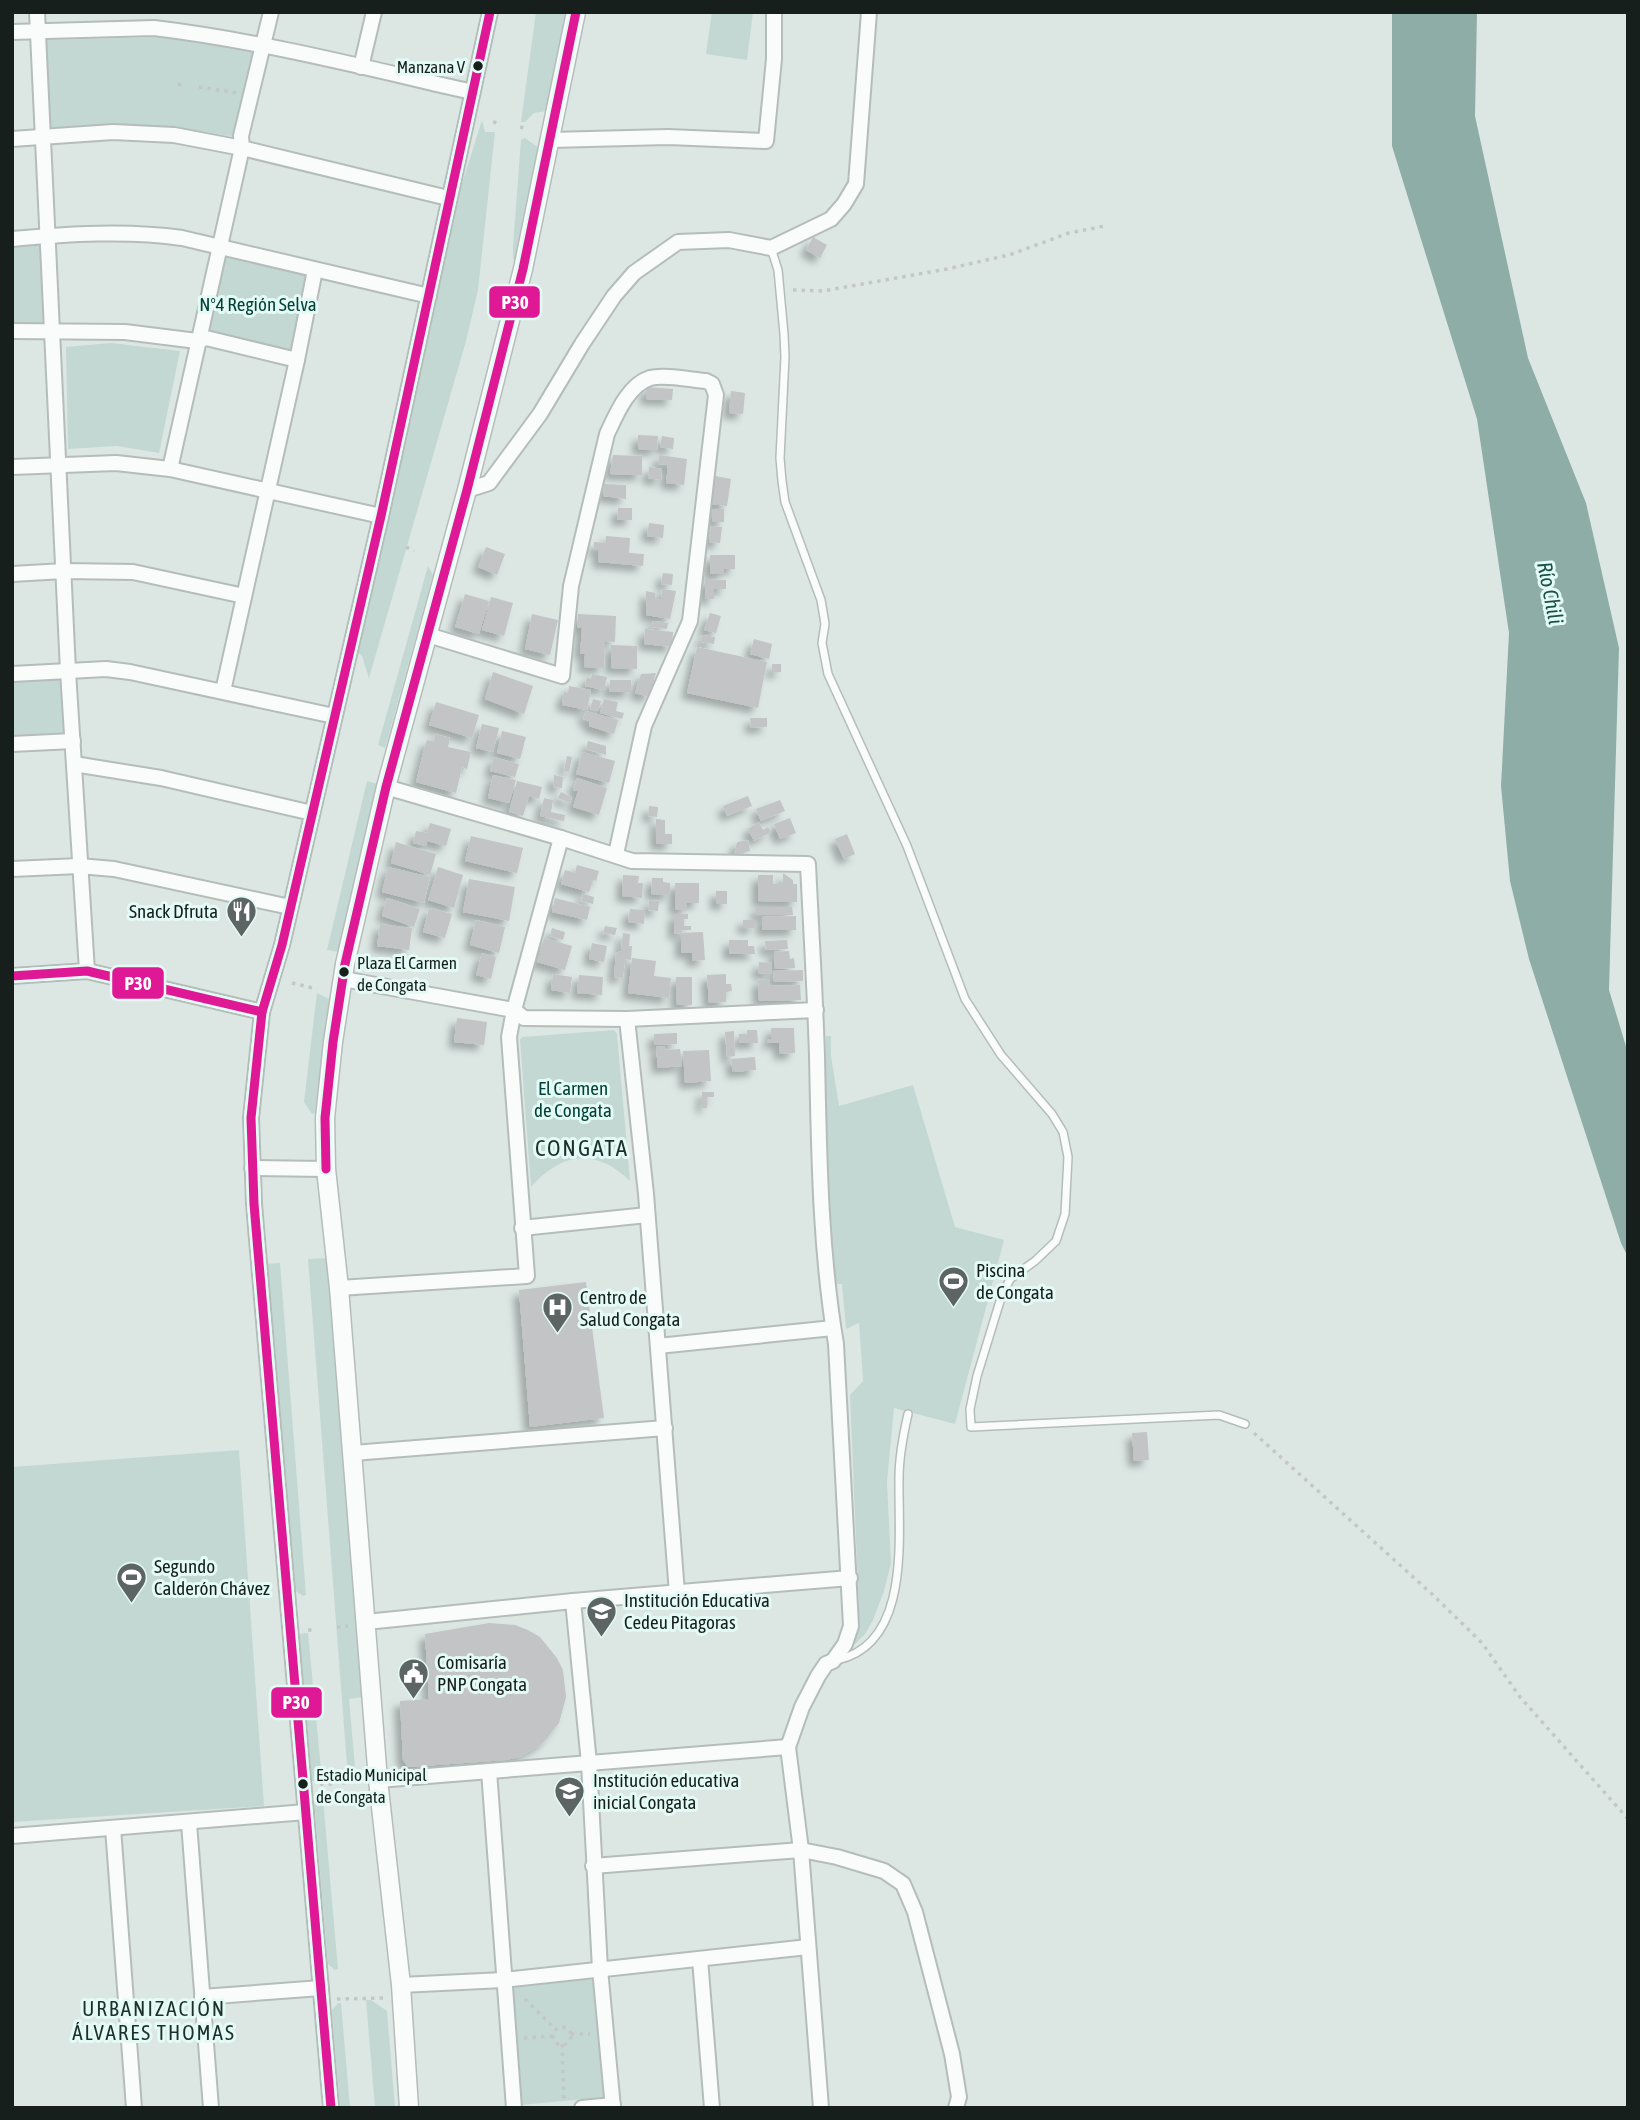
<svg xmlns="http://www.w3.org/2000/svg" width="1640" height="2120" font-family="'Asap Condensed',sans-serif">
<defs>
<filter id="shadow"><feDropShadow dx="-6" dy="6" stdDeviation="3.5" flood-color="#0004"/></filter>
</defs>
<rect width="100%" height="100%" fill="#dce7e4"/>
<!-- green -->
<g fill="#c3d8d2">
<polygon points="536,12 567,12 547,111 534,113 525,122 521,122"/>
<polygon points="712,12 753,12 747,60 706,54"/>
<polygon points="164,37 253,51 235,137 171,126 51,128 45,40"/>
<polygon points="482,120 485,132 495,132 478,290 466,341 369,678 362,656 356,651 461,187"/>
<polygon points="525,138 539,148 516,259 513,259 513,246 521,140"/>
<polygon points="41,242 45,324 12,326 12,245"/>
<polygon points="225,256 308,275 294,352 209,332"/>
<polygon points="111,343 180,351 159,453 117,446 68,449 66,347"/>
<polygon points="428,566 433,575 385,748 378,745"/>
<polygon points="59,678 63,681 65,734 62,736 12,738 12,680"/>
<polygon points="367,781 377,784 339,952 327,950"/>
<polygon points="317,993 329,999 315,1113 312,1114 304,1102"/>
<path d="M614 1030 617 1034 630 1181C596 1148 562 1152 531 1187L520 1040 522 1037Z"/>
<polygon points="826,1036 831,1036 831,1056 839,1106 913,1085 955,1227 1004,1240 955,1424 894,1408 887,1482 891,1563 884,1591 873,1620 865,1634 852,1647 849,1647 857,1634 859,1612 850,1395 863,1381 859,1323 846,1329 842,1284 834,1284 825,1112"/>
<polygon points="328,1258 363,1697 349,1699 356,1778 348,1778 308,1259"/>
<polygon points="280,1263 306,1595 303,1596 293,1589 265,1264"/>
<polygon points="239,1450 264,1806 12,1822 12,1467"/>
<polygon points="308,1633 322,1780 312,1781 299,1634"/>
<polygon points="314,1799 323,1799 338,1969 335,1970 328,1964"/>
<polygon points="595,1979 606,2097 521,2105 510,1986"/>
<polygon points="366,2000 371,2000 387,2011 395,2108 375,2108"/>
<polygon points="338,2003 341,2003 350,2108 340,2108 332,2010"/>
</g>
<!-- water -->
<polygon fill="#8eada6" points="1392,12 1477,12 1475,116 1528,358 1586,503 1619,648 1609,990 1628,1053 1628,1257 1621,1243 1529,959 1510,881 1501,786 1509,633 1477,419 1392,146"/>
<!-- building -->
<g fill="#c2c4c5" filter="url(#shadow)">
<polygon points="813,237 827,245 820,258 806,250"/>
<polygon points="646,387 673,389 672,400 646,399"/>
<polygon points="731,391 745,393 743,414 729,413"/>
<polygon points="638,435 658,436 657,450 638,449"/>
<polygon points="662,436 674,438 673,449 660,447"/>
<polygon points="613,455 642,456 642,475 610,474"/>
<polygon points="659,455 687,459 684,485 666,483 668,465 658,464"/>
<polygon points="649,467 662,469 661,480 648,478"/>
<polygon points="715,476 731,479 727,506 711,504"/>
<polygon points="604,484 626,485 626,499 603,496"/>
<polygon points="618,508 632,508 632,520 617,520"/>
<rect x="712" y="509" width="12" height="13"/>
<polygon points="649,523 664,525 663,538 647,536"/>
<polygon points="711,526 722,527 720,543 709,542"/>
<polygon points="606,536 630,538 629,553 644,554 643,566 598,562 599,550 594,550 594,542 606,543"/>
<polygon points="486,547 505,554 497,575 478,567"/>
<polygon points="710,555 735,555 735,569 724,569 724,574 710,574"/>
<polygon points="663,573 673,574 672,585 661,584"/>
<polygon points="705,579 726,580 726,589 714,589 714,599 705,599"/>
<polygon points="662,589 676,591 670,619 646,615 646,591 655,593 655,599 661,600"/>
<polygon points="465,594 489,601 479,634 455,627"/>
<polygon points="491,597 513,603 504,636 482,630"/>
<polygon points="710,613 721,616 716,633 704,630"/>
<polygon points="532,614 558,620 550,655 525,649"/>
<polygon points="578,614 616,616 615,642 605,641 604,668 584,667 585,654 580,654 582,628 577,627"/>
<polygon points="653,621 668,623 667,629 652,627"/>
<polygon points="645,629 673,632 672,647 644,644"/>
<polygon points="702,635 715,637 714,644 701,642"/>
<polygon points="754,639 772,644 769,659 750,654"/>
<polygon points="611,645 637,646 637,669 611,668"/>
<polygon points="697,647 767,662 758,708 687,693"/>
<polygon points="772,664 781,664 781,672 772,673"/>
<polygon points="493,672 533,686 524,714 485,699"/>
<polygon points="656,673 649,697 635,693 641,674"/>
<polygon points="592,674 607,677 604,690 585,686 587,677 591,679"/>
<polygon points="610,680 631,680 631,692 609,692"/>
<polygon points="569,686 591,690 587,710 562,705 564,692 568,693"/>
<polygon points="593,699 601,701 598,711 590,709"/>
<polygon points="604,699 618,702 616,711 624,713 622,719 600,713"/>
<polygon points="436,702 479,715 472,738 429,725"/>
<polygon points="586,711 618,720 614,734 589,726 590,721 583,719"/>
<polygon points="750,718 767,718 767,727 751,728"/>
<polygon points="482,724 499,728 493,752 476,748"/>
<polygon points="502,731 526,737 520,759 497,753"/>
<polygon points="435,734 450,738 448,747 471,752 467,769 462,767 456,793 416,782 422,757 432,760 422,756 427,740 434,742"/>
<polygon points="588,741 606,746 606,755 586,749"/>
<polygon points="582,752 615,761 609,783 576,774"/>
<polygon points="567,756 572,757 569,772 564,771"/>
<polygon points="494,757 519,764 515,777 490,771"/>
<polygon points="493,775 516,780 509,803 488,798"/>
<polygon points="554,775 563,777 562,788 553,787"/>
<polygon points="577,778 607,788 599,815 573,807 578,791 573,790"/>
<polygon points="517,781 542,787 539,799 529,796 523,816 509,812"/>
<polygon points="561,792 572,797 570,803 558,798"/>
<polygon points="748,796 752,806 727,816 723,806"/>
<polygon points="544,798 553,800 551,812 565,815 564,821 540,816"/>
<polygon points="780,800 785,811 761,821 756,809"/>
<polygon points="649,806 658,807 657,817 648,816"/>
<polygon points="790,818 796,833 780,839 774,824"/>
<polygon points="656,819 665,820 665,834 672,834 672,844 656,844"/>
<polygon points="759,822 763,830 768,827 771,832 754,841 748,829"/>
<polygon points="430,823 451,829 446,846 427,841 426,846 413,843 416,831 427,833"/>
<polygon points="847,834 855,854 844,859 835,839"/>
<polygon points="471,836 523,848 517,873 465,861"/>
<polygon points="748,840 750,851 734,855 737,842"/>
<polygon points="396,842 436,854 430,875 391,863"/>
<polygon points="577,865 599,871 596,881 593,880 589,892 561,884 565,870 575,873"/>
<polygon points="388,867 430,877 424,903 382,892"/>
<polygon points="438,867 463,875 454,908 428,900"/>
<polygon points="783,873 793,880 793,884 797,884 797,902 758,901 758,875 773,875 773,884 783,884"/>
<polygon points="623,875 639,876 638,883 643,883 642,898 622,896"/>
<polygon points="652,878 663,878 663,882 670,883 670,895 651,894"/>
<polygon points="469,879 515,887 509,921 463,912"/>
<polygon points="675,883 699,883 699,903 687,903 687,910 675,909"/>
<rect x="716" y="891" width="11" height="13"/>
<polygon points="583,894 594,897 593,904 581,901"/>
<polygon points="387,898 420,909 414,927 382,916"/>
<polygon points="555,898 590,907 587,920 552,912"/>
<polygon points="649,900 659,901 658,911 648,910"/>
<polygon points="756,907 792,907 793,915 756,915"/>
<polygon points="429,908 452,914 445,938 423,932"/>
<polygon points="630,909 645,910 644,924 628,922"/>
<polygon points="674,914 688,914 688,919 684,919 684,926 691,926 691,930 681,930 681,933 703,932 705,960 692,961 692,953 681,953 681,933 674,934"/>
<polygon points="796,916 796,930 762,930 762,917"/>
<polygon points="755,919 755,928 743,928 743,920"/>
<polygon points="476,920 505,927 499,953 470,945"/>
<polygon points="380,924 412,928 409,950 377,946"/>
<polygon points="605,926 617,928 615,935 603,933"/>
<polygon points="552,928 565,932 563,940 550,936"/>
<polygon points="623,933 630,934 629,946 632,946 631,960 625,959 623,978 614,977 616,953 621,951"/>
<polygon points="544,938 572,946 565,970 537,962"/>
<polygon points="729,940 748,940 748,946 754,946 755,954 729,954"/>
<polygon points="787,940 788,949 766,950 765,941"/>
<polygon points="592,943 607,946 604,962 589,959"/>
<polygon points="789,951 790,959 794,958 795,968 775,969 774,952"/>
<polygon points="482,953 496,957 491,979 476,975"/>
<polygon points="632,958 656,961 654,976 671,978 669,998 628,993"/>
<polygon points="759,962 772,963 771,974 758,973"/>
<polygon points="803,970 803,981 774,982 773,971"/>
<polygon points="553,974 572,977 570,993 551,990"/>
<polygon points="726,974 726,984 731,984 732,991 726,992 726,1002 709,1003 707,975"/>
<polygon points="579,975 603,977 602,995 577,993"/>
<polygon points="676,977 692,977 692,1005 677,1005"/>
<polygon points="770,979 770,986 800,985 801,1000 759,1001 758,980"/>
<polygon points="457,1018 487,1022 484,1045 454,1042"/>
<polygon points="771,1028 794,1028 795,1053 780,1054 779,1043 767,1043 767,1039 771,1039"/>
<polygon points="747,1030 757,1030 758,1043 739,1043 739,1034 747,1034"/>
<polygon points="734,1031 735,1056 727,1057 725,1032"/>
<polygon points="677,1033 677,1044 654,1045 654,1034"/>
<polygon points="664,1046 665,1050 680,1049 682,1066 658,1068 656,1047"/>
<polygon points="709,1050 711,1081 685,1083 683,1051"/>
<polygon points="755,1057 756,1070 733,1072 731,1059"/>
<polygon points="702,1092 714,1092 714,1097 707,1097 707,1108 702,1108"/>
<polygon points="586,1282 604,1418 530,1427 519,1290"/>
<polygon points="1147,1432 1149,1460 1134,1461 1132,1433"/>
<polygon points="489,1623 515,1625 528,1630 540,1637 557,1658 563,1670 566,1697 559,1723 542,1744 519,1757 506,1760 408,1767 403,1760 400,1701 429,1699 425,1634"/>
</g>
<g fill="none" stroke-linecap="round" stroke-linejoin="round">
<defs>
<g id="service">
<polyline points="771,248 778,270 784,334 785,357 780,458 782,481 785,502 821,600 825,624 822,643 828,674 907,846 965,999 1001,1055 1052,1114 1063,1132 1068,1157 1065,1214 1056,1241 1035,1261 1010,1279 1001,1298 977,1376 970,1409 971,1427 1219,1415 1245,1424"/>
<path d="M837 1660C912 1644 898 1535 899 1478 899 1456 903 1436 908 1414"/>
</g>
<g id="minor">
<polyline points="37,12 68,671 87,971"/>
<path d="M12 32 154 28C262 41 367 68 472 92"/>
<polyline points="361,67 374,12"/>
<polyline points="12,139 113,132 174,135 242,148 448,198"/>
<polyline points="550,140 668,137 766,141 774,59 774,12"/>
<path d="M12 239C68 234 127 230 182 238L429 296"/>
<polyline points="12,331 125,332 197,341 206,338 297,360"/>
<polyline points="12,467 116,463 170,469 381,516"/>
<polyline points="170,469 242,148 241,136 271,12"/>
<polyline points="467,490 489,483 540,414 582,344 614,296 634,273 678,242 729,240 771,248 831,219 844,204 856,184 869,12"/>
<polyline points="12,574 64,571 133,572 244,596"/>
<path d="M428 635 562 676 571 586 607 434C616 415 628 385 650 378 664 374 692 380 706 381L712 384 716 395 690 621 644 726 616 854"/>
<polyline points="12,674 106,669 130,672 334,716"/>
<polyline points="223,691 297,360 315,270"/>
<polyline points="12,744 73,741"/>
<polyline points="74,764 161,778 312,813"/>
<path d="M386 787 561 838 632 861 808 864C811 928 815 992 817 1056 819 1152 820 1250 836 1344L851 1626 845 1644 833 1661 826 1664 818 1676 802 1707 788 1747 801 1850 821 2108"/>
<polyline points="12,869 79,866 114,869 290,907"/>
<polyline points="12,976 87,971 262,1012"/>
<polyline points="343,979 514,1010 524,1018 627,1019 816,1010"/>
<polyline points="627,1019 646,1194 677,1593"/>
<polyline points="252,1168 326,1169"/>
<polyline points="522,1228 647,1215"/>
<polyline points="339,1288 527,1276 509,1037 514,1010 561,838"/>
<polyline points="658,1346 833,1328"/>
<polyline points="353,1453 665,1428"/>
<polyline points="573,1601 589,1763 600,1969 613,2108"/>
<polyline points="366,1622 573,1601 850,1578"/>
<polyline points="489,1771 514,2108"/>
<polyline points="378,1780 788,1747"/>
<polyline points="189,1823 211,2108"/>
<polyline points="113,1828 134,2108"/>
<polyline points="12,1836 306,1812"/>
<polyline points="593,1866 801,1850 837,1857 884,1871 903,1884 915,1912 952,2054 959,2097 956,2108"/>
<polyline points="700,1959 712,2108"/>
<polyline points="401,1985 503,1980 808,1947"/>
<polyline points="202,1997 321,1988"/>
<polyline points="331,2108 254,1204 251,1118 262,1012 282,945 381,516 490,12"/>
<polyline points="582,2108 613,2105"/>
</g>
<polyline id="tertiary" points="409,2108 401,1985 378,1780 339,1288 326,1169 325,1118 333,1042 345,964 386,787 467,490 523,269 576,12"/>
</defs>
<!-- service casing -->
<use href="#service" stroke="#b4bdba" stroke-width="10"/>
<!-- minor casing -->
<use href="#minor" stroke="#b4bdba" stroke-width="18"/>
<!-- tertiary casing -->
<use href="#tertiary" stroke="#b4bdba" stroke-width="21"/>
<!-- path -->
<g stroke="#c4c7c7" stroke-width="3.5" stroke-dasharray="3.5 5" stroke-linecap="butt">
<polyline points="178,84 182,85"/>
<polyline points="199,87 237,93"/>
<polyline points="493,122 498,123"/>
<polyline points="520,127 525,128"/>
<polyline points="793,290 823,291 947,269 1009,255 1069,233 1105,226"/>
<polyline points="406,547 414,551"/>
<polyline points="292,983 317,989"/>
<polyline points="1254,1433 1433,1595 1482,1643 1520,1697 1628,1819"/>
<polyline points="337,1627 348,1626"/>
<polyline points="308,1630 316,1630"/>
<polyline points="342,1783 360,1781"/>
<polyline points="320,1784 332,1784"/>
<polyline points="337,1999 384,1998"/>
<polyline points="525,1999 556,2030"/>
<circle cx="562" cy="2036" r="9"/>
<polyline points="571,2034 590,2034"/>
<polyline points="524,2038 553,2036"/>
<polyline points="562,2044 564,2099"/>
</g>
<!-- service -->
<use href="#service" stroke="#fafbfb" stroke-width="7"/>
<!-- minor -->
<use href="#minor" stroke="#fafbfb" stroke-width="14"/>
<!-- tertiary -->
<use href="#tertiary" stroke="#fafbfb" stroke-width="18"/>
<defs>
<g id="bus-1">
<polyline points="12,976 87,971 262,1012"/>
<polyline points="326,1169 325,1118 333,1042 345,964 386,787 467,490 523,269 576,12"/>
<polyline points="331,2108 254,1204 251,1118 262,1012 282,945 381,516 490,12"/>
</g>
</defs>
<!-- bus-1 casing -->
<use href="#bus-1" stroke="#e4faf5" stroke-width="14"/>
<!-- bus-1 -->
<use href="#bus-1" stroke="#df1995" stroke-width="9"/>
</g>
<!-- icons -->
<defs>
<symbol id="restaurant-pin" viewBox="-11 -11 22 30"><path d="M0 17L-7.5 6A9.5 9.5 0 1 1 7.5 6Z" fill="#5c6563" stroke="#e4faf5"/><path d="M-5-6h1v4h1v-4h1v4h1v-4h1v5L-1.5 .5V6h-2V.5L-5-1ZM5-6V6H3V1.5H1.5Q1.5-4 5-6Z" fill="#fff"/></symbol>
<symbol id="stadium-pin" viewBox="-11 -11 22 30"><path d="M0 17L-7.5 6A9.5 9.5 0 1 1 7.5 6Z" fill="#5c6563" stroke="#e4faf5"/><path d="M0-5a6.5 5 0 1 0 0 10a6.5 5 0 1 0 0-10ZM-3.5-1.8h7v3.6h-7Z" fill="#fff"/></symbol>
<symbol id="hospital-pin" viewBox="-11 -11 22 30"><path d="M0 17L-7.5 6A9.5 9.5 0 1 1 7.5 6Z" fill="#5c6563" stroke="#e4faf5"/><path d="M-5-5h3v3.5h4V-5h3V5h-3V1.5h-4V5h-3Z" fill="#fff"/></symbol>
<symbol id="school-pin" viewBox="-11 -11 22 30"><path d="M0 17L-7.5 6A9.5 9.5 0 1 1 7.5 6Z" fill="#5c6563" stroke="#e4faf5"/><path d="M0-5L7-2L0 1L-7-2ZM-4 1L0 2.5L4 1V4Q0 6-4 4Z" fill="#fff"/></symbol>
<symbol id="civic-pin" viewBox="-11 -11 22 30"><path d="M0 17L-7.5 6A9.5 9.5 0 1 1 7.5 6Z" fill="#5c6563" stroke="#e4faf5"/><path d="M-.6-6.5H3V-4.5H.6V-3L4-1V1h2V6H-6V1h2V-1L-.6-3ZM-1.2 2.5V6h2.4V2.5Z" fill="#fff"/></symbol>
</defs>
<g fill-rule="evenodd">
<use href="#restaurant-pin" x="224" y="894" width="35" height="47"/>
<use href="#stadium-pin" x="936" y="1264" width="35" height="47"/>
<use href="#hospital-pin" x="540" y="1290" width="35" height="47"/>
<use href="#stadium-pin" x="114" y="1560" width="35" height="47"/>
<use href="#school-pin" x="584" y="1594" width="35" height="47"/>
<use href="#civic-pin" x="396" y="1656" width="35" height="47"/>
<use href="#school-pin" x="552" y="1774" width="35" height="47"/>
</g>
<!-- markers -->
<g fill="#171f1d" stroke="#e4faf5" stroke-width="2.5">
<circle cx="478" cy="66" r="6"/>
<circle cx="344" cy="972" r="6"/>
<circle cx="303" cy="1784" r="6"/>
</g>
<g text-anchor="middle" stroke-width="6" stroke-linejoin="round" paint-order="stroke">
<!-- bus labels -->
<g font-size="17" fill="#171f1d" stroke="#e4faf5" text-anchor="start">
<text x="465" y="73" text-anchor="end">Manzana V</text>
<text x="357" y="969">Plaza El Carmen<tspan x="357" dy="22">de Congata</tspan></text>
<text x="316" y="1781">Estadio Municipal<tspan x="316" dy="22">de Congata</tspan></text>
</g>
<!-- park labels -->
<g font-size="19" fill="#034239" stroke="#e4faf5">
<text x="258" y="311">N°4 Región Selva</text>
<text x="573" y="1095">El Carmen<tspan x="573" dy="22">de Congata</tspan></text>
</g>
<!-- poi labels -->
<g font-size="19" fill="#171f1d" stroke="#e4faf5" text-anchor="start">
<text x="218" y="918" text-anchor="end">Snack Dfruta</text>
<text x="976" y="1277">Piscina<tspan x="976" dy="22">de Congata</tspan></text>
<text x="580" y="1304">Centro de<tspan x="580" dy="22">Salud Congata</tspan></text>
<text x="154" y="1573">Segundo<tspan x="154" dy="22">Calderón Chávez</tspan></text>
<text x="624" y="1607">Institución Educativa<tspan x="624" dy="22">Cedeu Pitagoras</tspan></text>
<text x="437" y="1669">Comisaría<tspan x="437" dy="22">PNP Congata</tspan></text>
<text x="593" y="1787">Institución educativa<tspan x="593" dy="22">inicial Congata</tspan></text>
</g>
<!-- water labels -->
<g font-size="21" font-style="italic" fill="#195148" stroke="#e4faf5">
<text transform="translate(1550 593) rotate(79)" y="7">Río Chili</text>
</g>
<!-- neighbourhood labels -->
<g font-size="21" letter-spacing="2" fill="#1d2f2b" stroke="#e4faf5">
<text x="154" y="2016">URBANIZACIÓN<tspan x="154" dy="24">ÁLVARES THOMAS</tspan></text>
</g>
<!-- quarter labels -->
<g font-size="23" letter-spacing="2" fill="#1d2f2b" stroke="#e4faf5">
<text x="582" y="1156">CONGATA</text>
</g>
</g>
<g stroke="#e4faf5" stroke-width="2.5">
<rect x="488" y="285" width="53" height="34" rx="7" fill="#df1995"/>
<rect x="111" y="966" width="54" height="34" rx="7" fill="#df1995"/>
<rect x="270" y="1686" width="53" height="33" rx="7" fill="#df1995"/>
</g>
<g font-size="19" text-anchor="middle" font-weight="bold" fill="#fff">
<text x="515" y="309">P30</text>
<text x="138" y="990">P30</text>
<text x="296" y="1709">P30</text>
</g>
<!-- border -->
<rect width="1640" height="2120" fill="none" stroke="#171f1d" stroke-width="28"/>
</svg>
